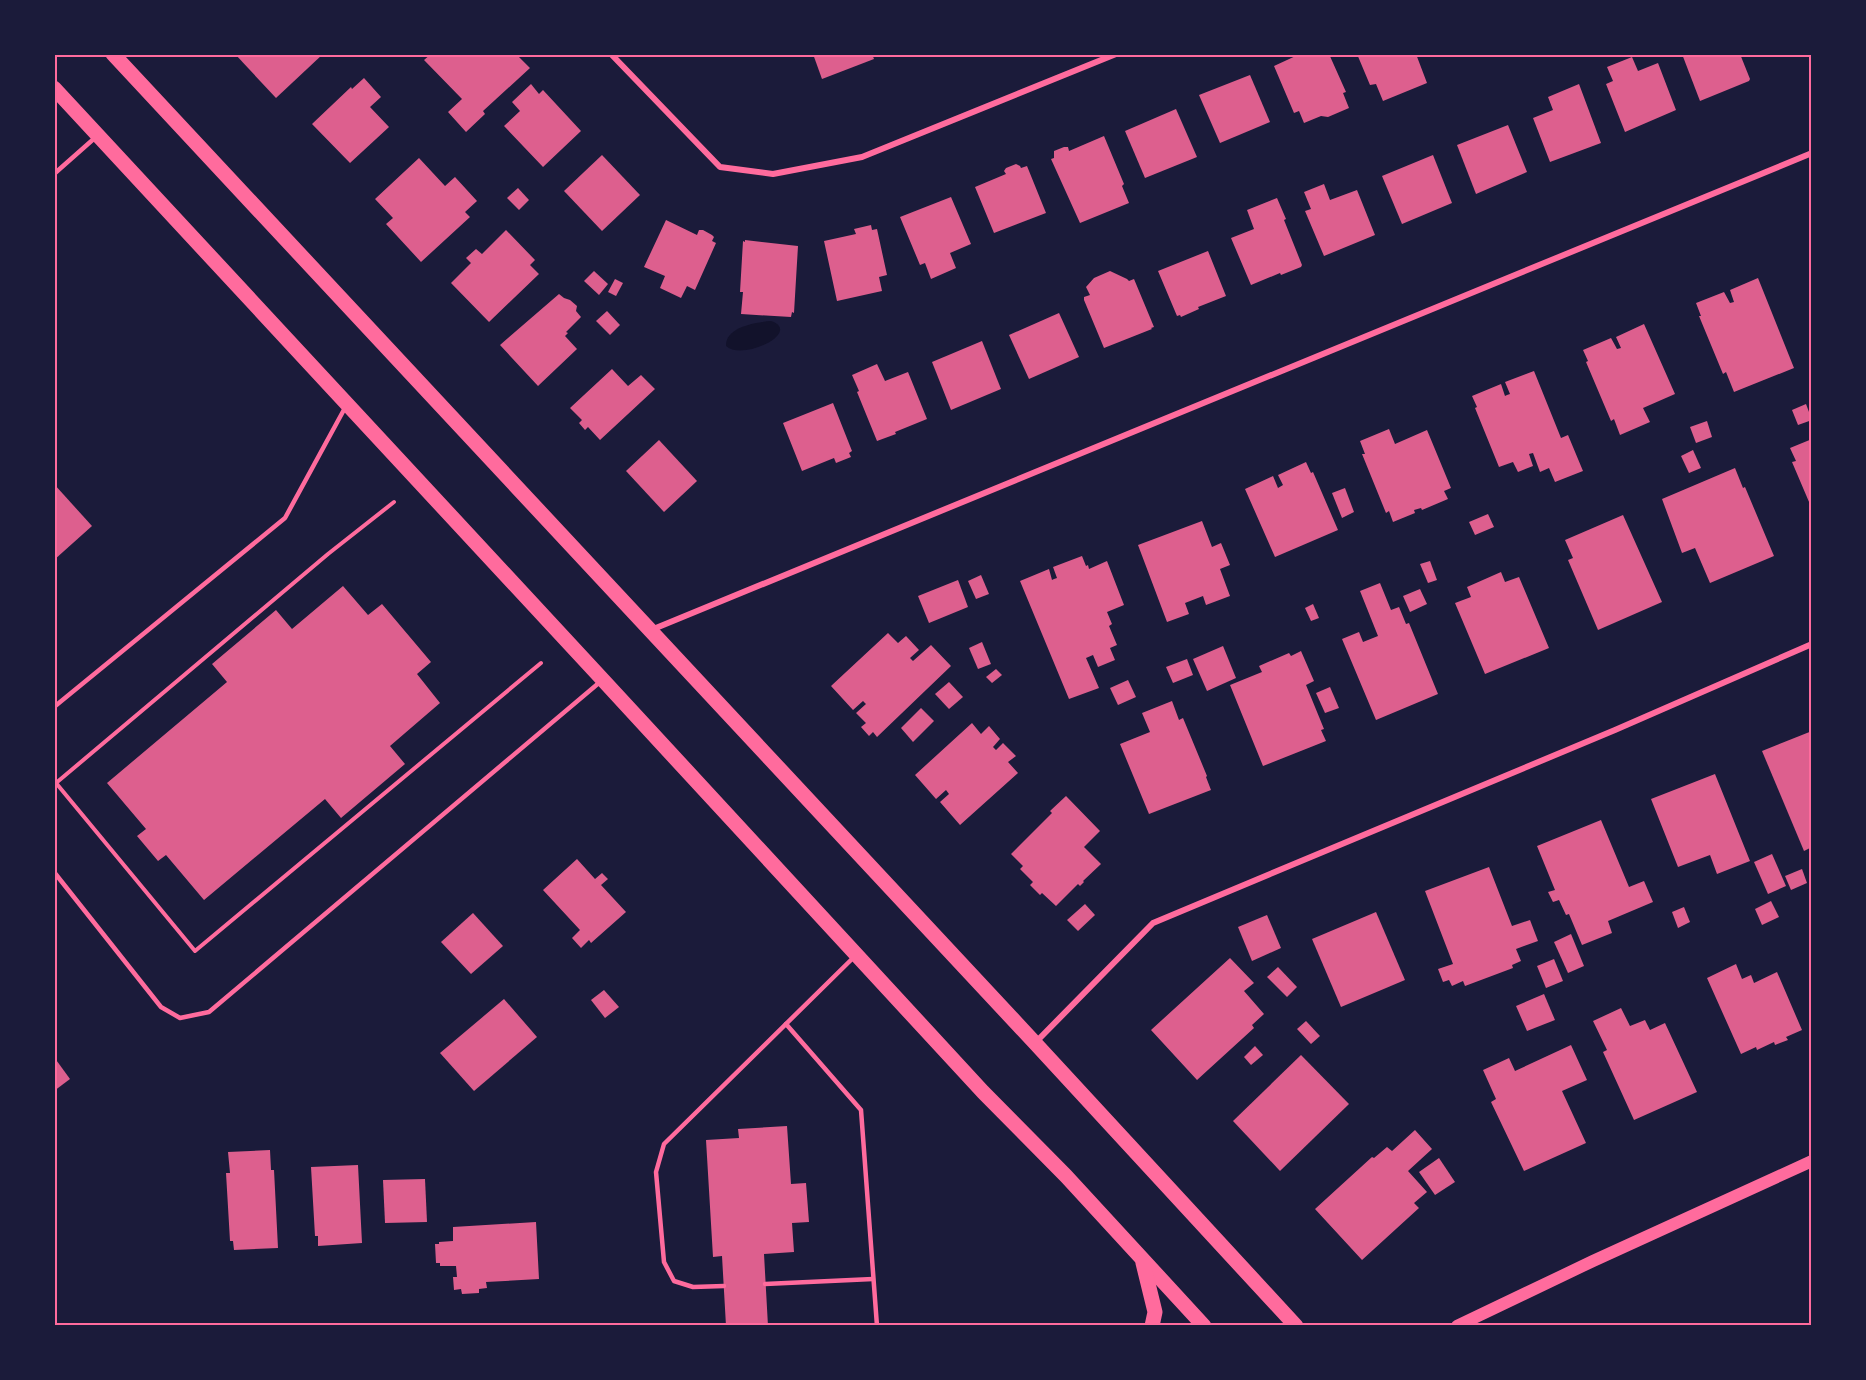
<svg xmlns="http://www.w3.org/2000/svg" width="1866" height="1380" font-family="Manrope,sans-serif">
<rect width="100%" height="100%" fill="#1b1b3a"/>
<!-- water -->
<path fill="#12122b" d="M771 321C803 332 742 362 726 346 725 327 756 322 771 321Z"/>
<!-- building -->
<g fill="#dd5f8e">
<polygon points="235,54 323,54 276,98"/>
<polygon points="431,54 516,54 530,68 483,111 485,114 466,132 448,112 462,99 424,60"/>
<polygon points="813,54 872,54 874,59 822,79"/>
<polygon points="1300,54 1329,54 1346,92 1343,93 1349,108 1328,117 1321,116 1304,123 1299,111 1294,113 1274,66"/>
<polygon points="1357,54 1416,54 1427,83 1383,101 1376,84 1370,85"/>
<polygon points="1682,54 1740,54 1750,79 1749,81 1700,101"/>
<polygon points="1632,57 1638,71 1658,63 1676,110 1625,132 1606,84 1613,81 1607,67"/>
<polygon points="1250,75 1270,122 1220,143 1199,95"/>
<polygon points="364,78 381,97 370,107 389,127 350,163 312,124 351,87 352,89"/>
<polygon points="531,84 539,94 543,90 581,131 543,167 504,126 520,111 512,102"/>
<polygon points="1579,84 1601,143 1550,162 1533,118 1553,110 1548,97"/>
<polygon points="1176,109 1197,157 1145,178 1125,131"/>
<polygon points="1508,125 1527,172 1476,194 1457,145"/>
<polygon points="1104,136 1124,184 1122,186 1129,203 1080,223 1051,159 1054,158 1054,151 1064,147 1068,147 1069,151"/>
<polygon points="602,155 640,195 602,231 564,191"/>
<polygon points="1433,155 1452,203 1402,224 1382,176"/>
<polygon points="419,158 445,186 455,177 477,201 465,212 470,217 421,262 386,224 393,218 375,199"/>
<polygon points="1016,164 1020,166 1021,168 1027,166 1046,213 994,233 975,187 1006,174 1004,171 1006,168"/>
<polygon points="1324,184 1330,200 1357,190 1375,235 1324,256 1305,211 1311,209 1304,192"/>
<polygon points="518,188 529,200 519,210 507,198"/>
<polygon points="951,197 971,244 950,253 956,268 931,279 925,263 920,265 900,217"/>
<polygon points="1277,198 1286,219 1284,220 1302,265 1301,267 1281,275 1280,273 1251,285 1231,238 1254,229 1247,210"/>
<polygon points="666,220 697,235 699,230 703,230 712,235 714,237 712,241 716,243 695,290 687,286 681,298 660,288 665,276 644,267"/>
<polygon points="871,225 872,230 877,229 887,275 879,277 882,291 837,301 824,241 856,234 854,229"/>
<polygon points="506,230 535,260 530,265 539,274 489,322 451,283 471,263 466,258 476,249 482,254"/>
<polygon points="745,240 798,246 794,313 792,312 791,317 741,314 743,292 740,292 743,241 745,242"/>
<polygon points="1208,251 1226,296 1198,307 1199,309 1181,317 1180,315 1177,316 1158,271"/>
<polygon points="594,271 608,284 599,295 584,281"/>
<polygon points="1110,271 1127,279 1129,281 1134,279 1154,327 1151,328 1152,329 1104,348 1084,300 1084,297 1090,295 1086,287 1094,278"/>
<polygon points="1758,278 1794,368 1734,392 1726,372 1723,374 1699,316 1701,316 1696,303 1724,292 1730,303 1734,302 1730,290"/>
<polygon points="615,279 623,283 616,296 608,292"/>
<polygon points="559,294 564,298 570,300 577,306 576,311 581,317 566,332 568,333 565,336 577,349 538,386 500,345"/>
<polygon points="607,311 620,325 610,335 596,321"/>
<polygon points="1059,313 1079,357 1029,379 1009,335"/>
<polygon points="1644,324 1675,394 1643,408 1650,422 1620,435 1614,419 1611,421 1586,362 1588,361 1583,350 1611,338 1617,349 1621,348 1616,337"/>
<polygon points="982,341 1001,389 951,410 932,362"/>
<polygon points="877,364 885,381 908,372 927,419 895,432 896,434 877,441 857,392 859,391 852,375"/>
<polygon points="612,369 628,386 641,375 655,389 600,440 588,427 585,430 579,423 582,420 570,408"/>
<polygon points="1534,371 1561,438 1568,435 1583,471 1555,482 1549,468 1540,472 1533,453 1529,454 1533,466 1518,472 1513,462 1499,467 1475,408 1477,407 1472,396 1501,384 1505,396 1507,395 1510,394 1505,382"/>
<polygon points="833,403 852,451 849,453 851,457 836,463 834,458 802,471 783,423"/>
<polygon points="1806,404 1812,420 1798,425 1792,410"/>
<polygon points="1707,421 1712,437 1696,443 1690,427"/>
<polygon points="1389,429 1395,444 1427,430 1451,488 1444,491 1448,499 1422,510 1421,508 1414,510 1415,513 1393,522 1389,511 1386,513 1362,454 1365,454 1360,441"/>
<polygon points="1812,439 1812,509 1792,462 1796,461 1790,448"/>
<polygon points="659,440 697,481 664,512 626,471"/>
<polygon points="1693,450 1701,468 1689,473 1681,456"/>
<polygon points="1306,462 1311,473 1313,472 1338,530 1275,557 1245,489 1273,476 1278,488 1283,485 1278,475"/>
<polygon points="1735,468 1743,488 1745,487 1774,556 1710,583 1695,548 1682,553 1662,499"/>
<polygon points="54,484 92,526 54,560"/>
<polygon points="1345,488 1354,512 1342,518 1332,493"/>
<polygon points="1488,514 1494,527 1475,535 1469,522"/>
<polygon points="1623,515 1662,602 1598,630 1568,560 1573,558 1565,540"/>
<polygon points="1202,521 1212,547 1221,543 1230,565 1220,569 1230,596 1206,605 1203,596 1185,603 1189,614 1167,622 1138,545"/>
<polygon points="1082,556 1086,566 1088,565 1089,569 1107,561 1124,605 1107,612 1112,624 1109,626 1117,645 1110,648 1115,660 1098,667 1093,655 1086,658 1099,688 1069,699 1020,581 1049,569 1052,580 1054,579 1057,578 1053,567"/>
<polygon points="1430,561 1437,580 1428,583 1420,564"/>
<polygon points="1501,572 1505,582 1519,577 1549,648 1485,674 1455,603 1471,597 1467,587"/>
<polygon points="981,575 989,594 976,599 968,581"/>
<polygon points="958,580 968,607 929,623 918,596"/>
<polygon points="1380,583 1391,610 1399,607 1406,624 1409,623 1438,694 1376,720 1342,639 1359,632 1363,642 1378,636 1360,591"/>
<polygon points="343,586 368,615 382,604 431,662 417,674 440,703 390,746 405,764 341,818 325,799 204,900 166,855 158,861 137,836 146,829 107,783 227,682 212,664 276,610 292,629"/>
<polygon points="1420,589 1427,604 1410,612 1403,596"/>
<polygon points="1313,604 1319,618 1311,621 1305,608"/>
<polygon points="888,633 898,643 906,636 919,650 910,658 913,661 931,645 951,666 877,737 873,732 869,736 861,727 866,723 856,713 866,704 863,701 853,710 831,686"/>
<polygon points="982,642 991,664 978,669 969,648"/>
<polygon points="1223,646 1236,678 1207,691 1193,659"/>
<polygon points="1301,651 1314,681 1306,685 1324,729 1321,730 1326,741 1263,766 1230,685 1262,672 1259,666 1289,653 1291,656"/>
<polygon points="1187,659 1193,675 1173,683 1166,667"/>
<polygon points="996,669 1002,675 992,683 986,677"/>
<polygon points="1128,680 1136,697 1118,705 1110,688"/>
<polygon points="949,682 963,697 949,709 935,694"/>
<polygon points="1330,687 1339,708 1325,713 1316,693"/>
<polygon points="1172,701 1179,720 1183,718 1207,776 1206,777 1211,790 1149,814 1120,744 1150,732 1142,713"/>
<polygon points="921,708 934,721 913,742 901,728"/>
<polygon points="972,723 981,734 989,726 1000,739 993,747 996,750 1003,743 1016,756 1008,762 1018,773 960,825 940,802 949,794 946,790 936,799 915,775"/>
<polygon points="1812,731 1812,847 1804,851 1762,751"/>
<polygon points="1715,774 1750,861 1717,874 1710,855 1678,867 1651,799"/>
<polygon points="1066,796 1100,831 1084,847 1101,864 1083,881 1084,882 1080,886 1078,884 1056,906 1042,893 1040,895 1030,885 1033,882 1020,869 1023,866 1011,854 1052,813 1050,811"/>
<polygon points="1601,820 1629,887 1644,881 1653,902 1608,921 1612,933 1582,945 1569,914 1566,915 1559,900 1553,902 1548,892 1555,890 1537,846"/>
<polygon points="1772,854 1786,886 1768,894 1754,862"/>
<polygon points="577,859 595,879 602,873 608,879 601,885 626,912 591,943 589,940 581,948 572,938 580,930 543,890"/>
<polygon points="1489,867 1512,926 1530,920 1538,941 1516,949 1521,961 1512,965 1513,968 1465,986 1463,981 1452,986 1449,980 1443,982 1438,969 1453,964 1425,891"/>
<polygon points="1802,869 1807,883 1791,890 1785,876"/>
<polygon points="1771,901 1779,917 1762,925 1755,909"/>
<polygon points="1085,904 1095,915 1078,931 1067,920"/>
<polygon points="1684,907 1690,922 1678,928 1672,912"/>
<polygon points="1376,912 1405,980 1341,1007 1312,939"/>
<polygon points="473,913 503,946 471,974 441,942"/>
<polygon points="1267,915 1281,948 1252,961 1238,927"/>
<polygon points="1571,934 1584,966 1568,973 1554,942"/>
<polygon points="1230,958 1254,983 1244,991 1264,1014 1252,1025 1254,1028 1197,1080 1151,1030"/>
<polygon points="1554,959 1563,981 1546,988 1537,966"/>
<polygon points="1736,964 1742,979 1751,975 1754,983 1777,972 1802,1030 1786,1037 1788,1040 1775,1045 1774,1042 1757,1050 1756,1047 1741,1054 1707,978"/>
<polygon points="1278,967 1297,987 1287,997 1267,977"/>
<polygon points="604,990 619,1007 605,1018 591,1000"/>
<polygon points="1544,994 1555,1020 1527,1031 1516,1006"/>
<polygon points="504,999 537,1037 474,1091 440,1053"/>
<polygon points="1621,1008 1630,1026 1645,1020 1650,1030 1665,1023 1697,1092 1634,1120 1603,1052 1607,1050 1593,1021"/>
<polygon points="1306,1021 1320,1036 1311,1044 1297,1029"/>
<polygon points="1571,1045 1587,1080 1562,1091 1586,1143 1524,1171 1491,1102 1496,1099 1483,1070 1509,1058 1515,1071"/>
<polygon points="1255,1046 1263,1055 1251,1065 1244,1057"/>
<polygon points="1301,1055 1349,1104 1280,1171 1233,1121"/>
<polygon points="54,1057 70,1079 54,1091"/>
<polygon points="787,1126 791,1184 806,1183 809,1222 792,1223 794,1252 764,1254 768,1326 726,1326 722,1256 713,1257 706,1140 739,1138 738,1129"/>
<polygon points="1415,1130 1432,1149 1408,1171 1427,1192 1414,1203 1419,1208 1362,1260 1315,1209 1372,1157 1374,1158 1387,1147 1392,1151"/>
<polygon points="270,1150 271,1170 274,1170 278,1248 234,1250 233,1241 230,1241 226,1173 230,1173 228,1152"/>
<polygon points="1439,1158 1455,1182 1435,1195 1419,1172"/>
<polygon points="358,1165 362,1243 318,1246 318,1236 315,1236 311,1167"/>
<polygon points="425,1179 427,1222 385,1223 383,1180"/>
<polygon points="536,1222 539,1279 486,1282 487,1288 479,1289 479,1293 462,1294 461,1289 454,1290 453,1277 457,1277 456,1266 440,1266 440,1263 436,1263 435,1244 439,1244 439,1242 453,1241 453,1227"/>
</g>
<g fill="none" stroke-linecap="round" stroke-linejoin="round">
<!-- path -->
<polyline stroke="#ff6b9d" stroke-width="4" points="394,502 328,554 56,783 195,951 541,663"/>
<!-- service -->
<g stroke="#ff6b9d" stroke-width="4.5">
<polyline points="54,174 97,136"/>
<polyline points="54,707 285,518 346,406"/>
<polyline points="54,872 161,1007 180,1018 209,1012 600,682"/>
<polyline points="786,1024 861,1110 877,1326"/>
<polyline points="765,1284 873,1279"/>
<polyline points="724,1286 693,1287 674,1281 664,1262 656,1172 664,1144 854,957"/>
</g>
<!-- minor -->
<g stroke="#ff6b9d" stroke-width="6">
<polyline points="611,54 720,167 773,174 862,157 1116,54"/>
<polyline points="651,630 1812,153"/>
<polyline points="1035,1043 1153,923 1615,730 1812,644"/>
</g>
<!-- secondary -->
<polyline stroke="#ff6b9d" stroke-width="12" points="1457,1326 1593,1261 1812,1161"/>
<!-- primary -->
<g stroke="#ff6b9d" stroke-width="15">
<polyline points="113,54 1035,1043 1296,1326"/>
<polyline points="54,88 603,680 983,1092 1066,1176 1204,1326"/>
<polyline points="1143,1263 1155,1312 1152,1326"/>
</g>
</g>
<!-- border -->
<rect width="1866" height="1380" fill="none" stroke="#1b1b3a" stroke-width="111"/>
<rect x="56" y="56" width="1754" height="1268" fill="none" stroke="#ff6b9d" stroke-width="2"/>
</svg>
